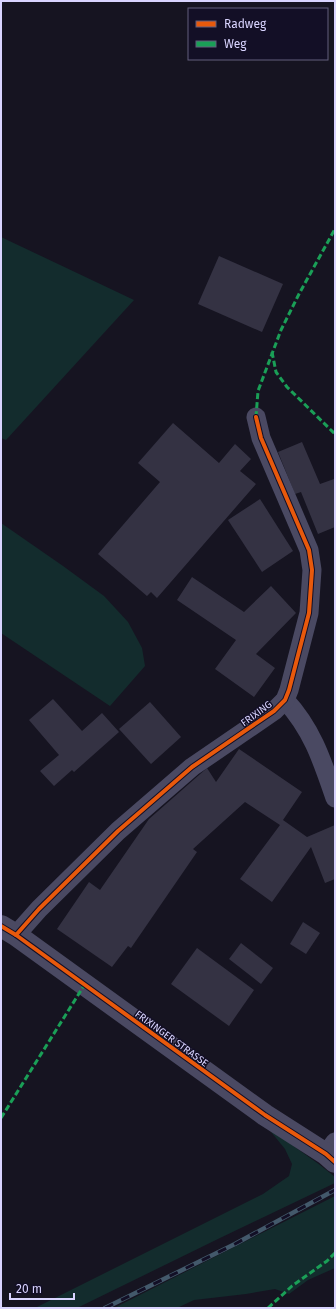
<svg xmlns="http://www.w3.org/2000/svg" width="336" height="1309" font-family="'Fira Sans',sans-serif">
<rect width="100%" height="100%" fill="#161421"/>
<!-- green -->
<g fill="#132c2d">
<polygon points="1,237 134,300 6,440 1,438"/>
<polygon points="1,523 63,566 104,596 128,622 142,648 145,666 110,706 1,633"/>
<polygon points="267,1127 320,1165 335,1177 335,1183 220,1238 77,1308 35,1308 263,1194 289,1176 292,1164 285,1149"/>
<polygon points="335,1196 335,1268 308,1280 289,1294 275,1289 246,1294 194,1300 177,1308 114,1308"/>
</g>
<!-- building -->
<g fill="#343243">
<polygon points="219,256 283,284 262,332 198,304"/>
<polygon points="173,423 219,463 235,444 251,459 240,471 256,484 157,598 151,592 147,596 98,554 160,482 138,463"/>
<polygon points="302,442 320,484 334,479 335,482 335,527 318,534 301,492 295,494 278,452"/>
<polygon points="260,499 293,551 262,572 228,520"/>
<polygon points="192,577 244,612 271,586 296,613 256,654 275,668 254,697 215,669 236,640 177,600"/>
<polygon points="53,699 82,731 102,713 119,732 74,772 72,770 54,786 40,771 59,755 29,720"/>
<polygon points="150,702 181,737 151,764 119,729"/>
<polygon points="239,749 302,792 283,820 307,837 335,825 335,879 325,883 311,847 272,902 240,879 280,825 245,802 193,849 197,852 131,948 128,946 112,967 57,929 89,882 100,890 149,819 207,768 216,782"/>
<polygon points="303,922 320,933 306,954 290,944"/>
<polygon points="241,943 273,968 261,984 229,959"/>
<polygon points="197,948 254,990 229,1026 171,984"/>
</g>
<g fill="none" stroke-linecap="round" stroke-linejoin="round">
<!-- minor -->
<g stroke="#4a4962" stroke-width="19">
<path d="M285 700C312 729 322 760 335 798"/>
<polyline points="16,935 39,909 118,831 192,767 274,711 285,700 289,690 309,613 312,570 309,550 261,438 256,417"/>
<polyline points="326,1154 335,1142"/>
</g>
<!-- tertiary -->
<polyline stroke="#4a4962" stroke-width="22" points="1,926 16,935 265,1115 326,1154 335,1162"/>
<defs>
<polyline id="rail" points="105,1308 235,1244 335,1190"/>
</defs>
<!-- rail casing -->
<use href="#rail" stroke="#43596b" stroke-width="4.5"/>
<!-- rail -->
<use href="#rail" stroke="#130f26" stroke-width="3" stroke-dasharray="9" stroke-linecap="butt"/>
<!-- quiet -->
<g stroke="#1a9f57" stroke-width="3" stroke-dasharray="6 3" stroke-linecap="butt">
<polyline points="272,352 276,372 287,387 335,434"/>
<polyline points="256,417 258,391 281,330 299,294 335,229"/>
<polyline points="1,1118 85,984"/>
<polyline points="268,1308 292,1286 327,1261 335,1253"/>
</g>
<defs>
<g id="cycleway">
<polyline points="1,926 16,935 265,1115 326,1154 335,1162"/>
<polyline points="16,935 39,909 118,831 192,767 274,711 285,700 289,690 309,613 312,570 309,550 261,438 256,417"/>
</g>
</defs>
<!-- cycleway casing -->
<use href="#cycleway" stroke="#130f26" stroke-width="6"/>
<!-- cycleway -->
<use href="#cycleway" stroke="#e8590c" stroke-width="4"/>
</g>
<g text-anchor="middle" stroke-width="3" stroke-linejoin="round" paint-order="stroke">
<!-- street labels -->
<g font-size="10" fill="#d9d4ff" stroke="#130f26">
<text transform="translate(256 713) rotate(-36)" y="4">FRIXING</text>
<text transform="translate(172 1038) rotate(36)" y="4">FRIXINGER STRASSE</text>
</g>
</g>
<!-- border -->
<rect width="336" height="1309" fill="none" stroke="#d9d4ff" stroke-width="4"/>
<!-- legend -->
<rect x="188" y="8" width="140" height="52" fill="#130f26" stroke="#625e7d"/>
<rect x="196" y="21" width="20" height="6" fill="#e8590c" stroke="#625e7d"/>
<text x="224" y="28" font-size="12" fill="#d9d4ff">Radweg</text>
<rect x="196" y="41" width="20" height="6" fill="#1a9f57" stroke="#625e7d"/>
<text x="224" y="48" font-size="12" fill="#d9d4ff">Weg</text>
<!-- scale -->
<path d="M10 1293v6h64v-6" fill="none" stroke="#d9d4ff" stroke-width="2"/>
<text x="16" y="1293" font-size="12" fill="#d9d4ff" stroke="#130f26" stroke-width="3" paint-order="stroke">20 m</text>
</svg>
